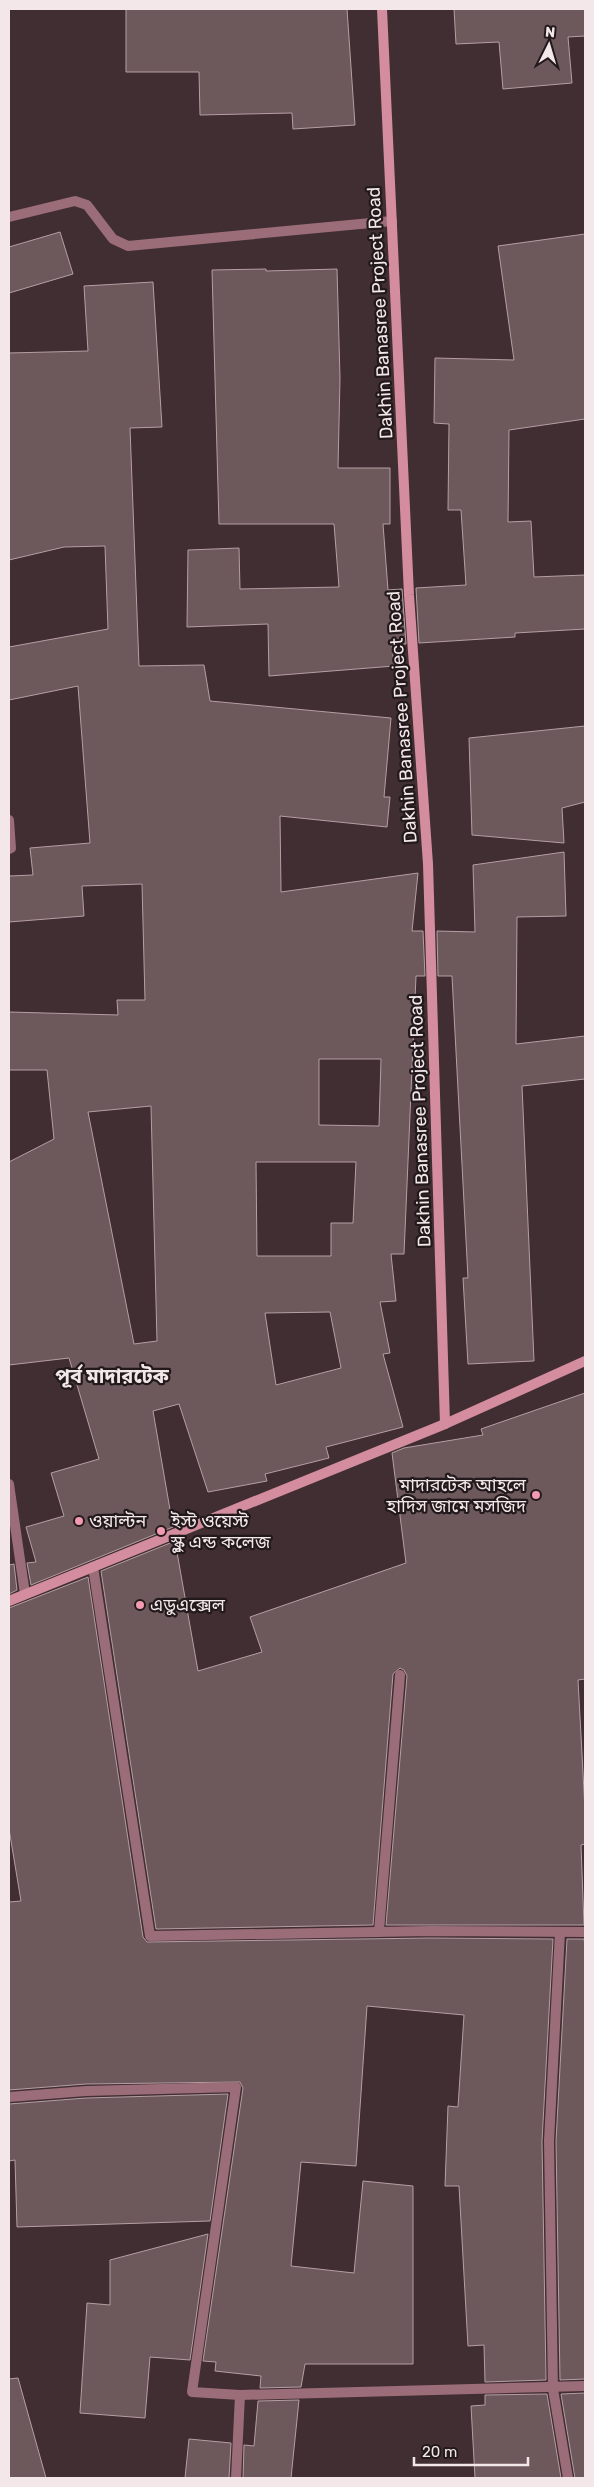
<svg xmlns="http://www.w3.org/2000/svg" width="594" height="2487" font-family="Rubik,'Noto Sans Bengali',sans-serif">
<rect width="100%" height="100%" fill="#402e32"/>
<!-- building -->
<g fill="#6d585c" stroke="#b69fa4" fill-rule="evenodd">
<polygon points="126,9 347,9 355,125 293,129 292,113 200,115 199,72 126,72"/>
<polygon points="454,9 585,9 585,36 568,37 572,83 503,89 499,42 456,44"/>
<polygon points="60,232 73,274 9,293 9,247"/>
<polygon points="585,234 585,419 509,430 508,522 531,521 534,577 585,575 585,629 515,633 515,637 419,643 416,588 466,585 461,510 448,510 449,424 434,423 435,358 514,360 498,246"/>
<polygon points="266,269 266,271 337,269 340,378 338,468 390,468 390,524 383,524 388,590 402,589 406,644 392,644 394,666 269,676 268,624 187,627 188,550 239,548 240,589 339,587 334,524 219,524 212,270"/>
<path d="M153 282 162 427 130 428 139 666 204 665 210 701 391 718 384 797H390L387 827 280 816 281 892 418 873 412 931H423L425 976H416L404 1254H391L396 1301 380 1302 390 1353 383 1354 403 1427 326 1447 329 1458 265 1474 267 1481 208 1492 179 1404 153 1411 173 1527 31 1585 27 1563 36 1562 26 1527 64 1516 51 1473 99 1459 69 1358 9 1365V1162L54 1139 47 1070H9V1012L118 1015 117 1000H145L142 884 82 886 84 916 9 922V876L33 875 30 848 90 843 78 686 9 700V647L108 629 105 546 64 547 9 560V353L88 351 84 286ZM319 1059H381L379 1126 319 1125ZM151 1106 157 1341 134 1344 88 1112ZM256 1162H356L353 1223H331V1256H257ZM330 1312 341 1368 276 1385 265 1313Z"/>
<polygon points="585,726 585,802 562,808 564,843 472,835 469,738"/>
<polygon points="564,852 566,916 517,917 516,1044 585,1036 585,1079 522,1086 534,1361 468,1364 463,1278 468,1278 452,976 438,976 437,931 475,932 473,865"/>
<polygon points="585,1393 585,1679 578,1680 585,1810 585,1844 581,1845 584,1925 386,1925 407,1676 404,1670 400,1668 393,1674 373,1925 156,1929 101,1571 175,1541 198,1671 262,1652 250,1617 406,1563 392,1453 404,1448 483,1435 481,1429"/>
<polygon points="14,1564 17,1590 9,1594 9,1565"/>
<polygon points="88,1577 143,1937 147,1942 430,1938 553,1939 542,2141 546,2380 485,2382 484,2345 468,2346 459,2186 445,2186 448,2106 458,2107 464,2015 367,2006 356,2166 301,2162 291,2266 354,2273 363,2181 413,2186 413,2364 305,2364 301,2387 260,2388 261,2376 215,2371 216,2362 203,2361 243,2088 240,2082 86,2084 9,2090 9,1902 21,1901 9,1829 9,1608"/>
<polygon points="567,1939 584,1939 585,1946 585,2379 560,2380 556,2141"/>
<polygon points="228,2094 210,2221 17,2227 15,2160 9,2161 9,2104 86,2098"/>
<polygon points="208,2234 190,2360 150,2357 145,2418 80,2413 87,2303 110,2305 110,2260"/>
<polygon points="18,2378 46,2478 9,2478 9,2379"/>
<polygon points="585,2393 585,2478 575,2478 561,2394"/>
<polygon points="547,2394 561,2478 475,2478 471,2406 485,2405 485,2395"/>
<polygon points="299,2400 291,2478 243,2478 244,2445 254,2446 258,2401"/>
<polygon points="189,2439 231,2443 229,2478 185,2478"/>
</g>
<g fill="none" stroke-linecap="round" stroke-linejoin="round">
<!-- street -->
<g stroke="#9b6d78" stroke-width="10">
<polyline points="9,217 75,201 87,205 113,239 128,246 392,221"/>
<polyline points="9,820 11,848 9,849"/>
<polyline points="9,1484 25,1594"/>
<polyline points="93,1567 150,1936 430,1931 585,1932"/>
<polyline points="379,1931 400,1675"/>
<polyline points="560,1932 549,2141 553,2389 568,2478"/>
<polyline points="9,2097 86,2091 236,2087 192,2392 240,2395 236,2478"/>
<polyline points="240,2395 585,2386"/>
</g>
<!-- secondary -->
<g stroke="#d48d9e" stroke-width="10">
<polyline points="382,9 409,595 428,864 445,1424"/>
<polyline points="9,1601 445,1424 585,1361"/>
</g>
</g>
<!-- markers -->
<g fill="#f29ab0" stroke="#21191b" stroke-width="2">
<circle cx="536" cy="1495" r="5"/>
<circle cx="79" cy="1521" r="5"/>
<circle cx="161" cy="1531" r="5"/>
<circle cx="140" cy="1605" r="5"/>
</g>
<g text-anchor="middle" stroke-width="4.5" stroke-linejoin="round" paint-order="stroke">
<!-- street labels -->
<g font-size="18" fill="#f4e7ea" stroke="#21191b">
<text transform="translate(380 313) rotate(-93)" y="6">Dakhin Banasree Project Road</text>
<text transform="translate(402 717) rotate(-94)" y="6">Dakhin Banasree Project Road</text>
<text transform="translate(420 1121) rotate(-92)" y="6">Dakhin Banasree Project Road</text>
</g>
<!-- poi labels -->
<g font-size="18" fill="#f4e7ea" stroke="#21191b" text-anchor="start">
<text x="526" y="1491" text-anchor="end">মাদারটেক আহলে<tspan x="526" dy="21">হাদিস জামে মসজিদ</tspan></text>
<text x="89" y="1527">ওয়াল্টন</text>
<text x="171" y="1527">ইস্ট ওয়েস্ট<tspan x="171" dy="21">স্কুল এন্ড কলেজ</tspan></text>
<text x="150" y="1611">এডুএক্সেল</text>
</g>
<!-- quarter labels -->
<g font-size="20" font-weight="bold" fill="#f4e7ea" stroke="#21191b">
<text x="112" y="1383">পূর্ব মাদারটেক</text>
</g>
</g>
<!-- border -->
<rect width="594" height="2487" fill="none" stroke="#f4e7ea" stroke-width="20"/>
<!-- north arrow -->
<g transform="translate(549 45) rotate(5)" stroke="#21191b" stroke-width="4" paint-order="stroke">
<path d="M0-4L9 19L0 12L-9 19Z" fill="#f4e7ea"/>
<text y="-8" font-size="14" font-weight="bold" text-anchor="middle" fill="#f4e7ea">N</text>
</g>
<!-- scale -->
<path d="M414 2457v8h114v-8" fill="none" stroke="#f4e7ea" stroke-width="2.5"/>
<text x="422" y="2457" font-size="15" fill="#f4e7ea" stroke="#21191b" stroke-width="4" paint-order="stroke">20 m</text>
</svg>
